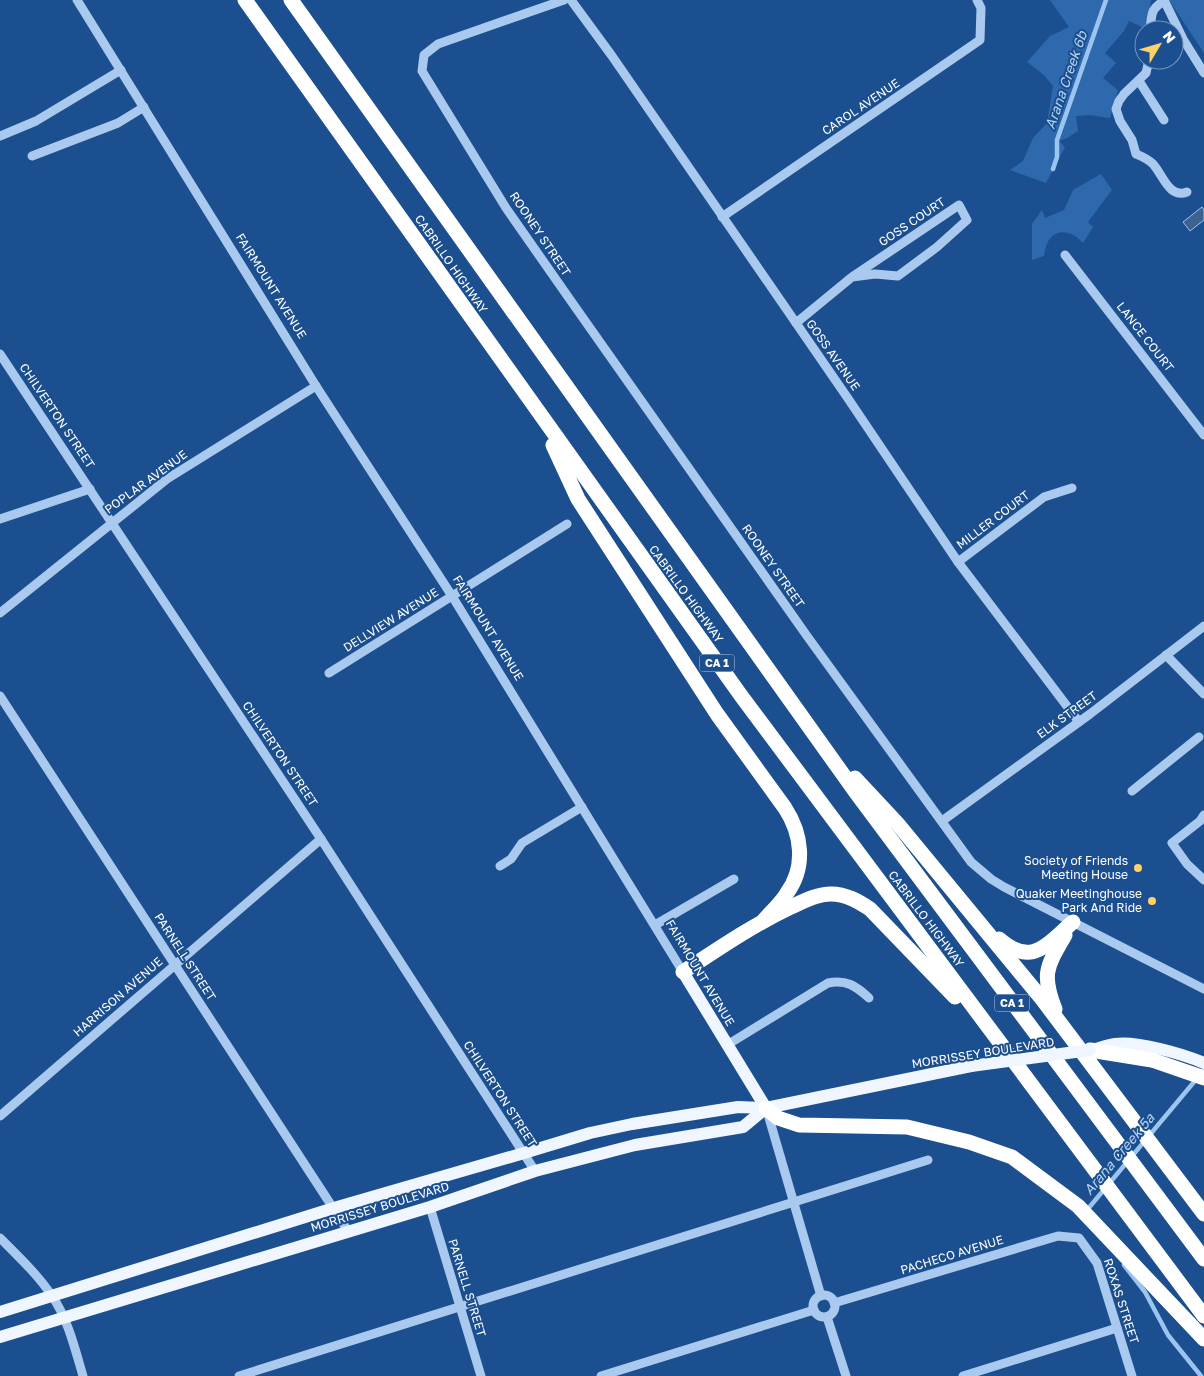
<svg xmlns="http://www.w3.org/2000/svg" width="1204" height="1376" font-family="'Golos Text',sans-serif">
<rect width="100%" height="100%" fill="#1b4f8f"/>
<!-- green -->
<g fill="#2e69ad">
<polygon points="1050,0 1151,0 1148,30 1129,21 1124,31 1105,53 1116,63 1103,78 1118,90 1110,118 1090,115 1076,116 1078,131 1067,138 1059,141 1065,147 1046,183 1010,170 1023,161 1033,138 1047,123 1053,86 1044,75 1027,62 1050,36 1069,27"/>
<polygon points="1169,0 1204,0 1204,53"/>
<path d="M1101 174 1112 190 1088 222 1093 227 1083 243C1075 233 1058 226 1049 240 1046 244 1045 251 1044 256L1032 260V224L1042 210 1045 218 1064 210 1073 190Z"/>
</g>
<!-- water -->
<polygon fill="#3c6290" stroke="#9cc4f0" points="1202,207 1204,210 1204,220 1190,231 1183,222"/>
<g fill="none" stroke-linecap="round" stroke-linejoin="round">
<!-- stream -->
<g stroke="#9cc4f0" stroke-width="4.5">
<polyline points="1053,169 1057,157 1057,140 1106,0"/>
<polyline points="1087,1210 1204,1070"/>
<polyline points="1124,1265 1145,1292 1168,1335 1201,1376"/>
</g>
<!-- minor -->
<g stroke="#a9c9ee" stroke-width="9">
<polyline points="77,0 316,386 452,596 683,972"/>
<polyline points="564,0 438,44 424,55 422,71 506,208 571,301 807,636 971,862 991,879 1004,887 1204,989"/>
<polyline points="571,0 612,56 847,397 958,562 1079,722"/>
<polyline points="1164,0 1183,39 1204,73"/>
<path d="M1150 30C1152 15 1150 9 1164 1"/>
<path d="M1149 60 1146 73 1124 94 1119 101 1116 109 1120 121 1132 140 1136 154C1143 157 1148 159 1153 164 1163 175 1169 199 1187 192"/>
<polyline points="1139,81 1164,120"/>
<polyline points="0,136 36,121 121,70"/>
<polyline points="32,156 118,123 144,107"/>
<polyline points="722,217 980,40 981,8 977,0"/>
<polyline points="1065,255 1204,435"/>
<polyline points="796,323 852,277 959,205 967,220 937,247 898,276 875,274 852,277"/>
<polyline points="0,354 321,839 535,1171"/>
<polyline points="0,519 90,489"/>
<polyline points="958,562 1044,497 1072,488"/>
<polyline points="0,613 167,479 316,386"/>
<polyline points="1166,655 1204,694"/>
<polyline points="329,673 567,524"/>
<polyline points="0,696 348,1231"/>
<polyline points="1132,791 1199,737"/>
<polyline points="1204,815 1200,821 1172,843 1187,864 1204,880"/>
<polyline points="942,821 1090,714 1204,626"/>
<polyline points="500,866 511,859 522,843 582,807"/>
<polyline points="655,925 734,879"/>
<path d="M727 1045 828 983C846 979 856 986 869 998"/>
<polyline points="767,1111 821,1296"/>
<polyline points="0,1116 321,839"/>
<polyline points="430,1207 481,1376"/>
<path d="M0 1238C18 1256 38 1275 52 1296 68 1319 75 1349 83 1376"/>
<circle cx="824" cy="1306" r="11"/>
<polyline points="834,1303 1058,1236 1079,1238 1097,1263 1132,1376"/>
<polyline points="827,1317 846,1376"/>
<polyline points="239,1376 928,1160"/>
<polyline points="601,1376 814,1310"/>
<polyline points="963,1376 1117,1328"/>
</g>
<!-- major -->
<g stroke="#f0f6ff" stroke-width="12">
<polyline points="683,972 766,1108"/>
<path d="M1092 1050C1100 1048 1108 1045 1115 1044 1138 1041 1183 1054 1204 1063"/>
<polyline points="0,1312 334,1208 524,1153 590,1133 632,1124 738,1107 766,1108 971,1066"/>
<polyline points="0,1337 430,1207 535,1171 635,1145 743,1127 766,1108"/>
</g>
<!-- highway -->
<g stroke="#fff" stroke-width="15">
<polyline points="245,0 742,697 1204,1316"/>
<polyline points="291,0 857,794 1204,1259"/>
<path d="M553 445 578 499 717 714 785 808C802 834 806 867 787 893 781 903 772 911 764 920"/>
<polyline points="855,778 897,823 1042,999 1204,1214"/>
<path d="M999 939C1032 968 1047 944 1073 922"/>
<path d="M683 972C718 949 753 925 791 907 804 901 817 894 831 894 846 894 858 901 870 909L955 997"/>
<path d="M1055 1009C1041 974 1047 966 1065 935"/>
<polyline points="1090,1050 1152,1060 1204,1078"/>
<polyline points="766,1108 778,1118 799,1125 907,1127 969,1142 1012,1157 1078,1206 1204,1339"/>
</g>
<!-- major-bridge -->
<polyline stroke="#f0f6ff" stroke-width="12" points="971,1066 1090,1050"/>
</g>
<!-- markers -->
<g fill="#ffd166" stroke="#1b4f8f" stroke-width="2">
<circle cx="1138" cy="868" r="5"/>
<circle cx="1152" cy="901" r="5"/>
</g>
<g text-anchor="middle" stroke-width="4" stroke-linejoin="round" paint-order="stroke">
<!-- shield labels -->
<g fill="#1b4f8f" stroke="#bbcadd" stroke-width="1">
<rect x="699.5" y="654.5" width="35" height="17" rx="4"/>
<rect x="994.5" y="994.5" width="35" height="17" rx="4"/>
</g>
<g font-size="11" font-weight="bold" fill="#fff">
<text x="717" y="667">CA 1</text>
<text x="1012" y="1007">CA 1</text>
</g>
<!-- street labels -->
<g font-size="12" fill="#fff" stroke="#1b4f8f">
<text transform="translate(861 107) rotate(-34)" y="4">CAROL AVENUE</text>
<text transform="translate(912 222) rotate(-34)" y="4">GOSS COURT</text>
<text transform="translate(540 234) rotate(56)" y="4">ROONEY STREET</text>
<text transform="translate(451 264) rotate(55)" y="4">CABRILLO HIGHWAY</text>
<text transform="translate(271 286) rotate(58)" y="4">FAIRMOUNT AVENUE</text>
<text transform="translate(1145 337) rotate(52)" y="4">LANCE COURT</text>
<text transform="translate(833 355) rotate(55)" y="4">GOSS AVENUE</text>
<text transform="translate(57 416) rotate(56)" y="4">CHILVERTON STREET</text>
<text transform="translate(146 482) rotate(-36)" y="4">POPLAR AVENUE</text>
<text transform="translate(993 520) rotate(-37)" y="4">MILLER COURT</text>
<text transform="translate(773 566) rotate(55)" y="4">ROONEY STREET</text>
<text transform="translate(686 594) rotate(54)" y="4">CABRILLO HIGHWAY</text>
<text transform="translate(391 620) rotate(-32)" y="4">DELLVIEW AVENUE</text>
<text transform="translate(488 628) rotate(58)" y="4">FAIRMOUNT AVENUE</text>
<text transform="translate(1067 715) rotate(-36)" y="4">ELK STREET</text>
<text transform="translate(280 754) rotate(56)" y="4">CHILVERTON STREET</text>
<text transform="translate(926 919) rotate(53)" y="4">CABRILLO HIGHWAY</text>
<text transform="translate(185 957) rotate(57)" y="4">PARNELL STREET</text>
<text transform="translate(700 973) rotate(59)" y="4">FAIRMOUNT AVENUE</text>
<text transform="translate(118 997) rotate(-41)" y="4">HARRISON AVENUE</text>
<text transform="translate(983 1053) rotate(-9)" y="4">MORRISSEY BOULEVARD</text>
<text transform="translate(500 1094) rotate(57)" y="4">CHILVERTON STREET</text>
<text transform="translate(380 1207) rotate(-17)" y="4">MORRISSEY BOULEVARD</text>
<text transform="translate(952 1255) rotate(-17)" y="4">PACHECO AVENUE</text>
<text transform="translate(467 1288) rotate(73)" y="4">PARNELL STREET</text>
<text transform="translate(1121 1301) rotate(72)" y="4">ROXAS STREET</text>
</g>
<!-- poi labels -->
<g font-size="12" fill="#fff" stroke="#1b4f8f" text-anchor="end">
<text x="1128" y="865">Society of Friends<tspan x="1128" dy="14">Meeting House</tspan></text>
<text x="1142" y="898">Quaker Meetinghouse<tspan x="1142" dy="14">Park And Ride</tspan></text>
</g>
<!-- water labels -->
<g font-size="14" font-style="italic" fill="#b5d3f5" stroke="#1b4f8f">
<text transform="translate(1066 80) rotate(-71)" y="5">Arana Creek 6b</text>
<text transform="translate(1119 1154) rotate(-50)" y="5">Arana Creek 5a</text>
</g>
</g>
<!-- north arrow -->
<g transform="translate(1159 45) rotate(52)"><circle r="24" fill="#1b4f8f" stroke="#7695bc"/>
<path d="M0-4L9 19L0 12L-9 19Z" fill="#ffd166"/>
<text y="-8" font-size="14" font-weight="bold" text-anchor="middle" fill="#ffffff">N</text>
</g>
</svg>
